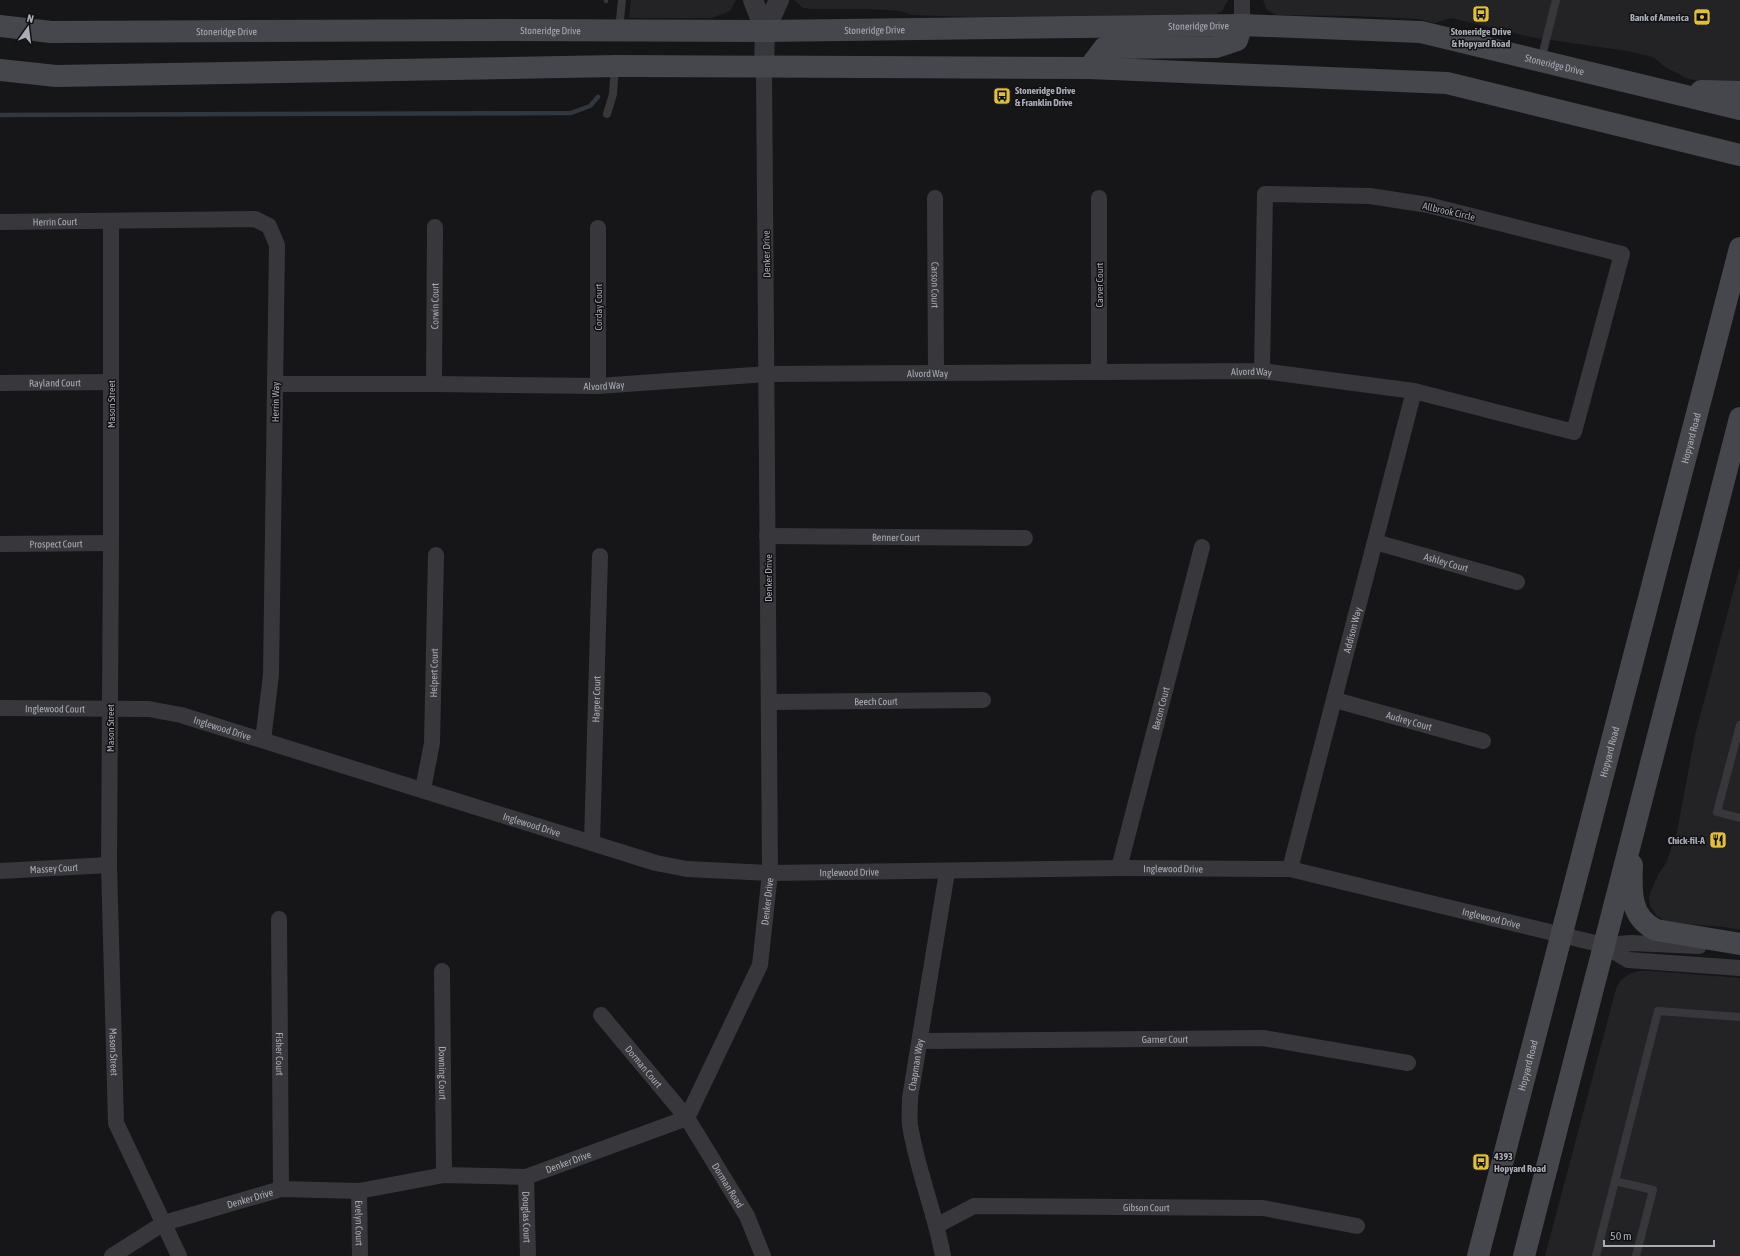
<svg xmlns="http://www.w3.org/2000/svg" width="1740" height="1256" font-family="'Asap Condensed',sans-serif">
<rect width="100%" height="100%" fill="#161618"/>
<!-- built -->
<g fill="#232225">
<polygon points="631,0 736,0 730,11 712,18 629,18"/>
<polygon points="794,0 1228,0 1222,11 1215,15 972,17 912,15 901,11 867,9 811,9 803,8"/>
<polygon points="1263,0 1740,0 1740,87 1718,85 1686,78 1665,67 1653,57 1627,51 1530,37 1451,18 1435,23 1418,19 1355,16 1277,15 1267,10"/>
<polygon points="1740,566 1740,930 1724,927 1666,922 1656,915 1650,906 1649,896 1658,875 1666,863 1677,832 1695,735"/>
<polygon points="1638,971 1652,971 1740,978 1740,1256 1545,1256 1616,989 1620,981 1629,974"/>
</g>
<g fill="none" stroke-linecap="round" stroke-linejoin="round">
<!-- stream -->
<g stroke="#31373f" stroke-width="4.5">
<polyline points="606,1 606,0"/>
<polyline points="0,115 571,113 590,106 598,97"/>
</g>
<!-- service -->
<g stroke="#38383c" stroke-width="8">
<polyline points="619,29 622,0"/>
<polyline points="1541,60 1556,0"/>
<polyline points="607,114 613,94 615,66"/>
<polyline points="1740,725 1717,812 1740,818"/>
<polyline points="1615,1181 1653,1190 1636,1256"/>
<polyline points="1596,1256 1658,1011 1740,1017"/>
</g>
<!-- minor -->
<g stroke="#38383c" stroke-width="16">
<polyline points="1242,25 1242,0"/>
<path id="s1" d="M935 198 936 372"/>
<path id="s2" d="M111 221V543L109 865 116 1123 179 1256"/>
<path id="s3" d="M0 222 255 219 269 226 277 245 271 675 263 740"/>
<polyline points="1099,371 1099,198"/>
<path id="s4" d="M0 383 111 382"/>
<path id="s5" d="M275 384H434L598 386 767 374 1262 371 1414 391 1574 432 1622 254 1428 205 1370 196 1265 194 1262 371"/>
<path id="s6" d="M434 384 435 227"/>
<polyline points="598,386 598,228"/>
<path id="s7" d="M767 536 1025 538"/>
<path id="s8" d="M1375 542 1517 582"/>
<path id="s9" d="M0 544 111 543"/>
<path id="s10" d="M1335 700 1483 741"/>
<path id="s11" d="M769 702 983 700"/>
<path id="s12" d="M0 708 149 709 181 715 656 863 687 869 770 873 1119 868 1290 869 1603 945 1628 960 1740 968"/>
<path id="s13" d="M423 789 432 743 436 555"/>
<path id="s14" d="M592 843 600 556"/>
<path id="s15" d="M1119 868 1202 547"/>
<path id="s16" d="M1290 869 1414 391"/>
<path id="s17" d="M0 871 109 865"/>
<path id="s18" d="M279 919 281 1189"/>
<polyline points="1603,945 1631,943 1699,946"/>
<path id="s19" d="M442 971 444 1175"/>
<path id="s20" d="M601 1015 687 1118 747 1216 763 1256"/>
<path id="s21" d="M920 1041 1263 1038 1408 1063"/>
<path id="s22" d="M526 1177 528 1256"/>
<path id="s23" d="M359 1191 360 1256"/>
<path id="s24" d="M938 1225 974 1206 1263 1208 1357 1226"/>
<path id="s25" d="M112 1256 164 1223 281 1189 359 1191 444 1175 526 1177 687 1118 760 965 770 873 764 67"/>
<path id="s26" d="M943 1256C935 1212 917 1170 910 1125 909 1116 910 1107 910 1098L947 872"/>
</g>
<!-- tertiary -->
<g stroke="#38383c" stroke-width="20">
<polyline points="753,0 765,31 764,67"/>
<polyline points="765,31 779,0"/>
</g>
<!-- secondary -->
<g stroke="#46474c" stroke-width="22">
<path id="s27" d="M0 26 51 32 503 30 765 31 1242 25 1421 32 1740 109"/>
<polyline points="1089,68 1104,48 1216,47 1237,40 1242,25"/>
<polyline points="0,70 56,76 616,66 1089,68 1447,83 1740,155"/>
<polyline points="1701,91 1740,92"/>
<path d="M1632 865C1631 890 1629 917 1656 930L1740 944"/>
<path id="s28" d="M1478 1256 1740 248"/>
<polyline points="1524,1256 1740,418"/>
</g>
</g>
<!-- icons -->
<defs>
<symbol id="bus-square" viewBox="-11 -11 22 22"><rect x="-9" y="-9" width="18" height="18" rx="4" fill="#dfbe47" stroke="#111113"/><path d="M-5-6H5V4H4V6H2V4H-2V6H-4V4H-5ZM-3.5-4V0h7V-4ZM-3.5 1.2v1.5H-2V1.2ZM2 1.2v1.5H3.5V1.2Z" fill="#111"/></symbol>
<symbol id="bank-square" viewBox="-11 -11 22 22"><rect x="-9" y="-9" width="18" height="18" rx="4" fill="#dfbe47" stroke="#111113"/><path d="M-6-4H6V4H-6ZM0-2.3a2.3 2.3 0 1 0 0 4.6a2.3 2.3 0 1 0 0-4.6Z" fill="#111"/></symbol>
<symbol id="restaurant-square" viewBox="-11 -11 22 22"><rect x="-9" y="-9" width="18" height="18" rx="4" fill="#dfbe47" stroke="#111113"/><path d="M-5-6h1v4h1v-4h1v4h1v-4h1v5L-1.5 .5V6h-2V.5L-5-1ZM5-6V6H3V1.5H1.5Q1.5-4 5-6Z" fill="#111"/></symbol>
</defs>
<g fill-rule="evenodd">
<use href="#bus-square" x="1471" y="4" width="20" height="20"/>
<use href="#bank-square" x="1692" y="7" width="20" height="20"/>
<use href="#bus-square" x="992" y="86" width="20" height="20"/>
<use href="#restaurant-square" x="1708" y="830" width="20" height="20"/>
<use href="#bus-square" x="1471" y="1152" width="20" height="20"/>
</g>
<g text-anchor="middle" stroke-width="3" stroke-linejoin="round" paint-order="stroke">
<!-- poi labels -->
<g font-size="10" font-weight="bold" fill="#aaacb6" stroke="#111113" text-anchor="end">
<text x="1689" y="21">Bank of America</text>
<text x="1481" y="35" text-anchor="middle">Stoneridge Drive<tspan x="1481" dy="12">&amp; Hopyard Road</tspan></text>
<text x="1015" y="94" text-anchor="start">Stoneridge Drive<tspan x="1015" dy="12">&amp; Franklin Drive</tspan></text>
<text x="1705" y="844">Chick-fil-A</text>
<text x="1494" y="1160" text-anchor="start">4393<tspan x="1494" dy="12">Hopyard Road</tspan></text>
</g>
<!-- street labels -->
<g font-size="10" fill="#aaacb6" stroke="#111113">
<text dy="4" stroke="none"><textPath href="#s27" startOffset="1199">Stoneridge Drive</textPath></text>
<text dy="4" stroke="none"><textPath href="#s27" startOffset="875">Stoneridge Drive</textPath></text>
<text dy="4" stroke="none"><textPath href="#s27" startOffset="227">Stoneridge Drive</textPath></text>
<text dy="4" stroke="none"><textPath href="#s27" startOffset="551">Stoneridge Drive</textPath></text>
<text dy="4" stroke="none"><textPath href="#s27" startOffset="1559">Stoneridge Drive</textPath></text>
<text transform="translate(1449 211) rotate(13)" y="4">Allbrook Circle</text>
<text dy="4" stroke="none"><textPath href="#s3" startOffset="55">Herrin Court</textPath></text>
<text transform="translate(766 254) rotate(-91)" y="4">Denker Drive</text>
<text dy="4" stroke="none"><textPath href="#s1" startOffset="87">Carson Court</textPath></text>
<text transform="translate(1099 285) rotate(-90)" y="4">Carver Court</text>
<text dy="4" stroke="none"><textPath href="#s6" startOffset="78">Corwin Court</textPath></text>
<text transform="translate(598 307) rotate(-90)" y="4">Corday Court</text>
<text dy="4" stroke="none"><textPath href="#s5" startOffset="653">Alvord Way</textPath></text>
<text dy="4" stroke="none"><textPath href="#s5" startOffset="977">Alvord Way</textPath></text>
<text dy="4" stroke="none"><textPath href="#s4" startOffset="55">Rayland Court</textPath></text>
<text dy="4" stroke="none"><textPath href="#s5" startOffset="329">Alvord Way</textPath></text>
<text transform="translate(275 402) rotate(-89)" y="4">Herrin Way</text>
<text transform="translate(111 404) rotate(-90)" y="4">Mason Street</text>
<text dy="4" stroke="none"><textPath href="#s28" startOffset="845">Hopyard Road</textPath></text>
<text dy="4" stroke="none"><textPath href="#s7" startOffset="129">Benner Court</textPath></text>
<text dy="4" stroke="none"><textPath href="#s9" startOffset="56">Prospect Court</textPath></text>
<text dy="4" stroke="none"><textPath href="#s8" startOffset="74">Ashley Court</textPath></text>
<text transform="translate(768 578) rotate(-90)" y="4">Denker Drive</text>
<text dy="4" stroke="none"><textPath href="#s16" startOffset="247">Addison Way</textPath></text>
<text dy="4" stroke="none"><textPath href="#s13" startOffset="117">Helpert Court</textPath></text>
<text dy="4" stroke="none"><textPath href="#s14" startOffset="144">Harper Court</textPath></text>
<text dy="4" stroke="none"><textPath href="#s11" startOffset="107">Beech Court</textPath></text>
<text dy="4" stroke="none"><textPath href="#s12" startOffset="55">Inglewood Court</textPath></text>
<text dy="4" stroke="none"><textPath href="#s15" startOffset="165">Bacon Court</textPath></text>
<text dy="4" stroke="none"><textPath href="#s10" startOffset="77">Audrey Court</textPath></text>
<text transform="translate(110 728) rotate(-90)" y="4">Mason Street</text>
<text dy="4" stroke="none"><textPath href="#s12" startOffset="225">Inglewood Drive</textPath></text>
<text dy="4" stroke="none"><textPath href="#s28" startOffset="521">Hopyard Road</textPath></text>
<text dy="4" stroke="none"><textPath href="#s12" startOffset="549">Inglewood Drive</textPath></text>
<text dy="4" stroke="none"><textPath href="#s17" startOffset="54">Massey Court</textPath></text>
<text dy="4" stroke="none"><textPath href="#s12" startOffset="1197">Inglewood Drive</textPath></text>
<text dy="4" stroke="none"><textPath href="#s12" startOffset="873">Inglewood Drive</textPath></text>
<text dy="4" stroke="none"><textPath href="#s25" startOffset="835">Denker Drive</textPath></text>
<text dy="4" stroke="none"><textPath href="#s12" startOffset="1521">Inglewood Drive</textPath></text>
<text dy="4" stroke="none"><textPath href="#s21" startOffset="245">Garner Court</textPath></text>
<text dy="4" stroke="none"><textPath href="#s2" startOffset="831">Mason Street</textPath></text>
<text dy="4" stroke="none"><textPath href="#s18" startOffset="135">Fisher Court</textPath></text>
<text dy="4" stroke="none"><textPath href="#s26" startOffset="196">Chapman Way</textPath></text>
<text dy="4" stroke="none"><textPath href="#s28" startOffset="197">Hopyard Road</textPath></text>
<text dy="4" stroke="none"><textPath href="#s20" startOffset="67">Dorman Court</textPath></text>
<text dy="4" stroke="none"><textPath href="#s19" startOffset="102">Downing Court</textPath></text>
<text dy="4" stroke="none"><textPath href="#s25" startOffset="475">Denker Drive</textPath></text>
<text dy="4" stroke="none"><textPath href="#s20" startOffset="213">Dorman Road</textPath></text>
<text dy="4" stroke="none"><textPath href="#s25" startOffset="151">Denker Drive</textPath></text>
<text dy="4" stroke="none"><textPath href="#s24" startOffset="213">Gibson Court</textPath></text>
<text dy="4" stroke="none"><textPath href="#s22" startOffset="40">Douglas Court</textPath></text>
<text dy="4" stroke="none"><textPath href="#s23" startOffset="32">Evelyn Court</textPath></text>
</g>
</g>
<!-- north arrow -->
<g transform="translate(28 28) rotate(14)" stroke="#111113" stroke-width="3" paint-order="stroke">
<path d="M0-3L7 15L0 10L-7 15Z" fill="#aaacb6"/>
<text y="-6" font-size="11" font-weight="bold" text-anchor="middle" fill="#aaacb6">N</text>
</g>
<!-- scale -->
<path d="M1604 1240v6h110v-6" fill="none" stroke="#aaacb6" stroke-width="2"/>
<text x="1610" y="1240" font-size="12" fill="#aaacb6" stroke="#111113" stroke-width="3" paint-order="stroke">50 m</text>
</svg>
